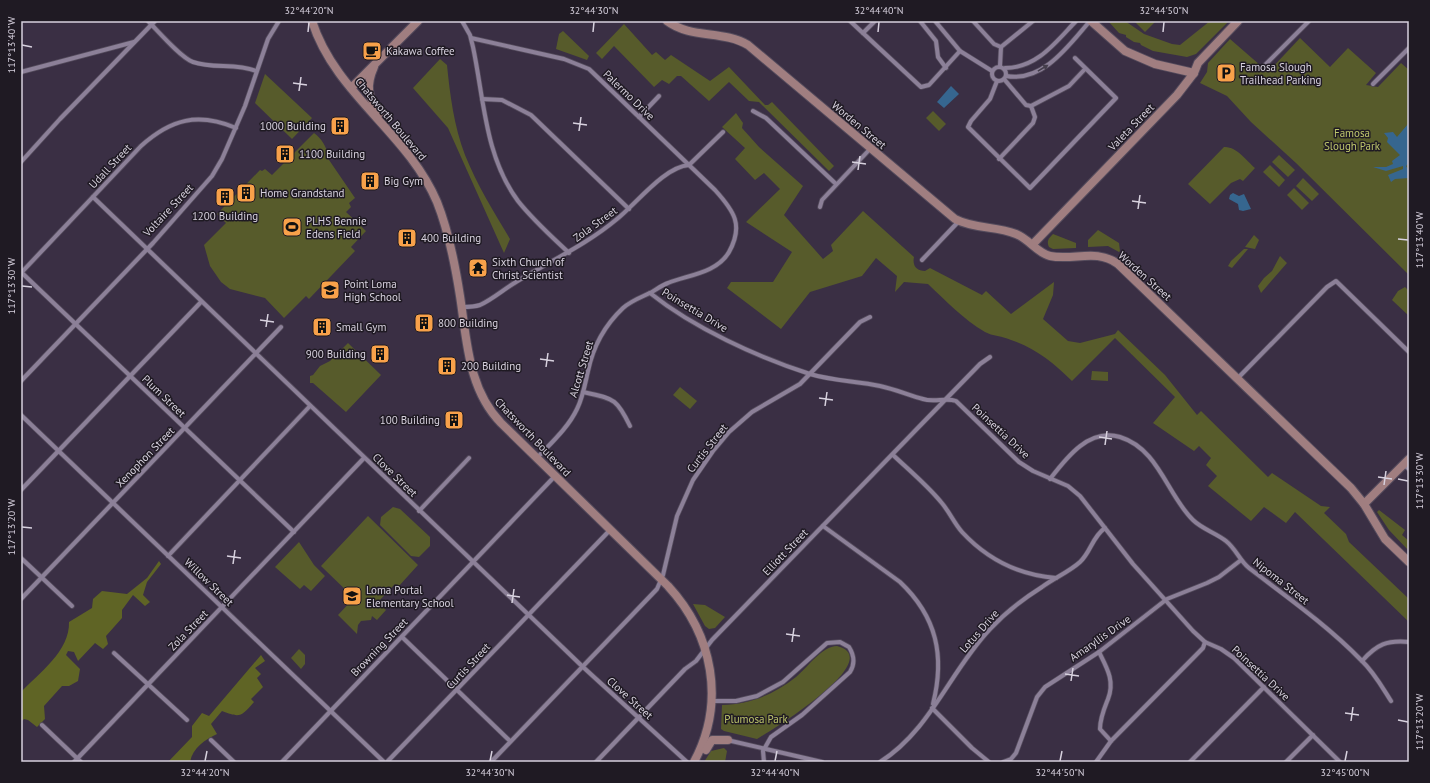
<svg xmlns="http://www.w3.org/2000/svg" width="1430" height="783" font-family="'PT Sans',sans-serif">
<rect width="100%" height="100%" fill="#3a2f44"/>
<!-- green -->
<g fill="#575b2b">
<polygon points="1105,21 1125,21 1144,34 1172,44 1180,45 1210,21 1229,21 1196,54 1187,57 1153,51 1141,45 1140,43 1134,42 1126,37 1126,35 1119,33 1109,22"/>
<polygon points="1134,21 1156,21 1145,32"/>
<polygon points="624,24 652,55 656,52 665,60 671,55 710,81 729,67 765,105 768,105 772,102 834,166 829,171 759,102 749,101 729,82 709,101 681,76 677,76 669,84 662,80 654,87 614,46 602,59 596,53"/>
<polygon points="563,31 589,56 587,60 556,49 559,34"/>
<polygon points="1300,38 1330,67 1348,48 1376,73 1366,85 1378,87 1401,63 1409,70 1409,275 1296,163 1251,122 1227,96 1200,83 1207,72 1208,63 1230,39 1268,72"/>
<path d="M440 59 447 65C450 95 454 126 465 155 477 185 494 212 510 239L504 253 448 128 413 88Z"/>
<polygon points="265,74 312,118 292,139 255,103"/>
<polygon points="933,111 946,124 939,131 926,118"/>
<path d="M736 113 743 123 742 128 759 147 803 186 784 215 823 259 833 251 831 245 863 211 914 257C912 266 917 271 925 271L930 268 982 295 986 291 1011 314 1054 282 1053 295 1043 319 1068 341 1080 343 1115 334 1118 330 1165 375 1197 415 1201 411 1268 477 1272 473 1321 506 1330 507 1324 513 1346 534 1349 542 1409 599V622L1295 512 1286 523 1264 507 1251 521 1208 486 1217 476 1206 465 1211 458 1199 446 1194 451 1153 423 1175 397 1115 338 1072 381C1052 362 1037 349 1011 340 1003 336 992 336 985 332 963 319 946 301 928 284L904 282 895 292 897 276 876 258 862 276 810 292 781 329 727 288 731 282H773L792 252 746 222 780 189 764 173 755 180 735 159 745 148 722 127Z"/>
<path d="M314 133C322 139 326 146 328 155L327 157 355 198 349 203 351 207 346 212 366 231 351 247 355 251 309 299 306 296 284 318 265 298 230 289 221 282 210 266 204 245 226 223 217 214 260 170 262 171 265 169 272 175Z"/>
<path d="M1224 147C1236 146 1247 161 1255 168L1243 181 1240 179 1231 183 1210 204 1188 184Z"/>
<polygon points="1279,155 1295,170 1288,177 1272,162"/>
<polygon points="1270,165 1285,180 1279,187 1263,172"/>
<polygon points="1303,178 1319,194 1312,201 1296,186"/>
<polygon points="1294,188 1309,203 1302,210 1287,195"/>
<polygon points="1098,230 1119,243 1120,251 1119,252 1108,246 1088,247 1088,240"/>
<path d="M1053 234 1076 243V248L1053 249 1049 247C1046 241 1049 238 1053 234Z"/>
<polygon points="1254,235 1259,240 1255,249 1245,247"/>
<polygon points="1244,249 1248,249 1232,268 1228,266 1231,261"/>
<polygon points="1280,256 1287,263 1261,293 1258,286 1264,278 1272,271"/>
<polygon points="1405,287 1409,291 1409,316 1392,300 1398,291"/>
<polygon points="348,343 381,375 346,412 313,383 310,383 310,376 313,375 320,366 330,361"/>
<polygon points="1092,371 1108,372 1108,381 1091,380"/>
<polygon points="680,387 697,401 690,409 673,395"/>
<polygon points="393,507 400,509 430,537 430,546 419,557 411,556 380,525 381,517"/>
<polygon points="1379,510 1405,530 1402,535 1409,541 1409,551 1389,530 1377,512"/>
<polygon points="368,516 418,565 398,587 395,584 378,602 386,610 377,620 372,616 371,620 361,621 358,625 357,634 338,615 354,598 321,566"/>
<polygon points="299,542 314,565 325,576 311,591 304,585 300,589 275,567"/>
<polygon points="693,604 705,605 725,617 715,628 709,629 705,626"/>
<path d="M837 646C888 659 771 731 757 739L724 731 721 729 722 705C751 704 773 695 796 677 808 667 822 646 837 646Z"/>
<polygon points="299,649 305,655 305,664 301,669 291,658"/>
<polygon points="724,748 727,751 725,762 704,762 711,751"/>
</g>
<!-- forest -->
<g fill="#5f6425">
<path d="M159 561 161 564 147 582 143 595 150 602 145 606 133 595 122 610V618L106 636 108 644 103 649 95 643 78 661 74 652 68 651 66 655 80 669 78 681 69 686H62L44 706 45 719 37 727 28 720 24 719 21 722V692C39 673 70 651 69 622L92 608 93 599 102 591 127 594 147 578Z"/>
<path d="M261 655 265 661 255 668 261 674 257 678 263 687 251 699 254 702C241 717 240 718 222 711L211 724 217 734C205 740 193 747 190 762H168L192 737V726L202 713 209 716Z"/>
</g>
<!-- water -->
<g fill="#36668f">
<polygon points="951,86 959,94 944,108 937,102"/>
<polygon points="1408,124 1409,163 1406,166 1409,171 1409,178 1395,179 1391,182 1388,175 1403,169 1403,166 1386,171 1373,167 1386,167 1393,164 1392,161 1400,155 1387,142 1388,138 1384,133 1393,132 1397,137"/>
<polygon points="1233,193 1239,196 1244,194 1251,209 1243,211 1239,210 1238,204 1229,199 1230,195"/>
</g>
<g fill="none" stroke-linecap="round" stroke-linejoin="round">
<defs>
<g id="street">
<path d="M148 21C158 31 181 58 193 62 213 69 236 63 256 71"/>
<path d="M462 21 470 35 473 47C484 99 485 157 518 201 533 220 551 236 569 253"/>
<polyline points="850,21 921,87 929,85 960,51"/>
<polyline points="920,21 936,41 938,57 946,68"/>
<polyline points="935,21 960,51 992,71"/>
<polyline points="973,21 994,44 1001,47"/>
<polyline points="863,33 875,21"/>
<path d="M471 38 564 59 589 69 715 190C734 211 744 225 729 252 717 273 688 275 668 283 662 285 657 289 652 292 642 297 632 300 623 308 605 325 593 347 588 371 585 384 583 397 577 409 568 428 551 443 537 458"/>
<polyline points="1001,47 1033,21"/>
<polyline points="1000,66 1001,47"/>
<polyline points="1264,66 1309,21"/>
<circle cx="999" cy="74" r="7"/>
<path d="M1005 68C1037 68 1055 43 1076 21"/>
<polyline points="21,72 134,42"/>
<path d="M1006 76C1043 83 1069 45 1090 21"/>
<polyline points="1004,79 1026,105 1031,106"/>
<polyline points="997,81 990,99 971,121 968,127 1030,188 1116,98 1075,58"/>
<polyline points="1373,84 1409,48"/>
<polyline points="482,99 502,100 531,115 629,209"/>
<polyline points="1031,106 1069,86 1085,69"/>
<polyline points="753,111 766,118 836,184"/>
<polyline points="639,117 659,96"/>
<polyline points="999,159 1033,123 1035,117 1031,106"/>
<polyline points="21,162 60,119 155,21"/>
<polyline points="93,197 583,667 687,762"/>
<polyline points="820,207 822,200 870,149"/>
<polyline points="922,260 959,221"/>
<polyline points="21,272 294,532"/>
<path d="M21 273 141 146C171 119 198 112 236 128"/>
<path d="M650 293C694 328 757 357 810 374 833 381 857 381 880 386 894 389 909 395 923 399 934 403 946 397 956 401L1019 462 1033 471 1068 486 1080 496 1133 564 1193 631 1205 642 1221 649 1234 658 1340 762"/>
<path d="M462 307C468 307 474 307 480 305 493 299 504 289 516 282 550 261 586 245 617 219 637 203 664 167 689 165L723 132"/>
<polyline points="1237,379 1327,287 1336,281 1409,352"/>
<polyline points="21,381 153,243 212,176 222,159 245,106 268,39 279,21"/>
<path d="M583 392C613 399 616 397 630 426"/>
<polyline points="21,415 384,762"/>
<path d="M893 455C909 470 927 485 941 502 949 511 954 523 962 532 987 559 1019 575 1056 578"/>
<polyline points="1404,465 1409,469"/>
<path d="M1050 479C1067 457 1089 428 1120 437 1159 449 1167 495 1193 520 1202 529 1216 533 1226 541 1236 549 1240 561 1249 568 1287 597 1328 626 1361 660 1374 672 1382 687 1391 701"/>
<polyline points="21,490 201,302"/>
<polyline points="419,511 469,458"/>
<path d="M823 526 900 582C937 617 945 656 933 704"/>
<polyline points="168,556 310,406"/>
<polyline points="21,558 72,606"/>
<polyline points="21,599 281,327"/>
<polyline points="402,637 510,741"/>
<path d="M1099 652C1107 668 1115 681 1108 699 1104 709 1100 718 1100 729L1111 741"/>
<polyline points="114,653 187,720"/>
<path d="M1362 661C1377 644 1387 640 1409 642"/>
<path d="M712 701H736L757 696 783 682 827 643 840 642 849 647C854 655 855 664 850 672L802 715 771 737 763 751 764 762"/>
<polyline points="932,708 972,748 989,762"/>
<polyline points="42,725 81,762"/>
<polyline points="211,740 234,762"/>
<polyline points="727,740 822,762"/>
<polyline points="74,762 364,458"/>
<polyline points="282,762 555,476"/>
<polyline points="387,762 610,530"/>
<polyline points="491,762 657,589 663,575 677,516 693,480 713,451 729,432 752,412 800,384 860,322 870,317"/>
<polyline points="596,762 685,669 696,661 712,640 944,401 980,364 990,357"/>
<path d="M880 762C930 731 950 671 990 629 1005 613 1023 599 1042 587 1054 578 1069 572 1080 562 1091 552 1092 537 1105 528"/>
<polyline points="1003,762 1011,759 1016,753 1037,697 1045,687 1099,652 1167,599 1207,583 1219,577 1241,560"/>
<polyline points="1096,762 1111,741 1203,648 1205,642"/>
<polyline points="1190,762 1264,687"/>
<polyline points="1286,762 1313,735"/>
</g>
<g id="secondary">
<path d="M312 21C335 94 408 133 437 202 449 232 455 264 460 296 467 341 468 389 501 423L668 586C713 635 726 702 694 762"/>
<path d="M667 21C691 39 723 30 748 45L955 219C974 229 996 226 1016 234 1029 239 1037 253 1050 256 1074 261 1096 248 1118 264L1351 488 1364 504 1385 539 1409 562"/>
<polyline points="1091,21 1125,51 1155,64 1194,73"/>
<path d="M374 67C366 85 367 98 380 113"/>
<polyline points="351,88 418,21"/>
<polyline points="1033,244 1177,95 1194,73 1198,63 1238,21"/>
<polyline points="1364,504 1409,459"/>
<polyline points="706,750 712,740 728,740"/>
</g>
</defs>
<!-- street casing -->
<use href="#street" stroke="#544b5c" stroke-width="5.5"/>
<!-- secondary casing -->
<use href="#secondary" stroke="#544b5c" stroke-width="10"/>
<!-- street -->
<use href="#street" stroke="#8c8098" stroke-width="4"/>
<!-- secondary -->
<use href="#secondary" stroke="#a07e80" stroke-width="8"/>
</g>
<!-- one-way arrows -->
<defs><path id="oneway-solid" d="M-6-.8H1V-3.2L6.5 0L1 3.2V.8H-6Z"/></defs>
<use fill="#453e4c" href="#oneway-solid" transform="translate(1043 68) rotate(-31)"/>
<!-- ticks -->
<path fill="none" stroke="#d7d1de" stroke-width="1.5" d="M308 32 309 22M593 32 594 22M878 32 879 22M1163 32 1164 22M22 45 32 47M293 83 307 85M299 91 301 77M573 123 587 125M579 131 581 117M852 162 866 164M858 170 860 156M1132 201 1146 203M1138 209 1140 195M1398 239 1408 240M22 286 32 287M260 320 274 322M266 327 268 314M540 359 554 361M546 367 548 353M819 398 833 400M825 406 827 392M1099 437 1112 439M1105 445 1107 431M1378 477 1392 479M1398 479 1408 481M1384 485 1386 471M22 527 32 528M227 556 241 558M233 564 235 550M507 595 520 597M512 603 514 589M786 634 800 636M792 642 794 628M1065 674 1079 676M1071 681 1073 668M1345 713 1359 715M1398 720 1408 722M1351 721 1353 707M205 761 207 751M490 761 492 751M775 761 777 751M1060 761 1062 751M1345 761 1347 751"/>
<!-- icons -->
<defs>
<symbol id="cafe-square" viewBox="-11 -11 22 22"><rect x="-9" y="-9" width="18" height="18" rx="4" fill="#f8a14a" stroke="#1f1a23"/><path d="M-5.5-4.5H6V0H3Q3 3.5 0 3.5H-2.5Q-5.5 3.5-5.5 0ZM3-3.2v2h1.7v-2ZM-6 4.5H4V6H-6Z" fill="#111"/></symbol>
<symbol id="parking-square" viewBox="-11 -11 22 22"><rect x="-9" y="-9" width="18" height="18" rx="4" fill="#f8a14a" stroke="#1f1a23"/><path d="M-3.5-5.5H1a3.5 3.5 0 0 1 0 7H-1V5.5H-3.5ZM-1-3.4V-.6H.8a1.4 1.4 0 0 0 0-2.8Z" fill="#111"/></symbol>
<symbol id="building-square" viewBox="-11 -11 22 22"><rect x="-9" y="-9" width="18" height="18" rx="4" fill="#f8a14a" stroke="#1f1a23"/><path d="M-4-6H4V6H1V3H-1V6H-4ZM-2.5-4.3h1.7v1.8h-1.7ZM.8-4.3h1.7v1.8H.8ZM-2.5-1h1.7V.8h-1.7ZM.8-1h1.7V.8H.8Z" fill="#111"/></symbol>
<symbol id="stadium-square" viewBox="-11 -11 22 22"><rect x="-9" y="-9" width="18" height="18" rx="4" fill="#f8a14a" stroke="#1f1a23"/><path d="M0-5a6.5 5 0 1 0 0 10a6.5 5 0 1 0 0-10ZM-3.5-1.8h7v3.6h-7Z" fill="#111"/></symbol>
<symbol id="temple-square" viewBox="-11 -11 22 22"><rect x="-9" y="-9" width="18" height="18" rx="4" fill="#f8a14a" stroke="#1f1a23"/><path d="M0-6L5-2H3V0L6.5 2.5H4V6H1.5V3h-3V6H-4V2.5H-6.5L-3 0V-2H-5Z" fill="#111"/></symbol>
<symbol id="school-square" viewBox="-11 -11 22 22"><rect x="-9" y="-9" width="18" height="18" rx="4" fill="#f8a14a" stroke="#1f1a23"/><path d="M0-5L7-2L0 1L-7-2ZM-4 1L0 2.5L4 1V4Q0 6-4 4Z" fill="#111"/></symbol>
</defs>
<g fill-rule="evenodd">
<use href="#cafe-square" x="361" y="40" width="22" height="22"/>
<use href="#parking-square" x="1215" y="62" width="22" height="22"/>
<use href="#building-square" x="329" y="115" width="22" height="22"/>
<use href="#building-square" x="274" y="143" width="22" height="22"/>
<use href="#building-square" x="359" y="170" width="22" height="22"/>
<use href="#building-square" x="235" y="182" width="22" height="22"/>
<use href="#building-square" x="214" y="186" width="22" height="22"/>
<use href="#stadium-square" x="281" y="216" width="22" height="22"/>
<use href="#building-square" x="396" y="227" width="22" height="22"/>
<use href="#temple-square" x="467" y="257" width="22" height="22"/>
<use href="#school-square" x="319" y="279" width="22" height="22"/>
<use href="#building-square" x="413" y="312" width="22" height="22"/>
<use href="#building-square" x="311" y="316" width="22" height="22"/>
<use href="#building-square" x="369" y="343" width="22" height="22"/>
<use href="#building-square" x="436" y="355" width="22" height="22"/>
<use href="#building-square" x="443" y="409" width="22" height="22"/>
<use href="#school-square" x="341" y="585" width="22" height="22"/>
</g>
<g text-anchor="middle" stroke-width="3" stroke-linejoin="round" paint-order="stroke">
<!-- poi labels -->
<g font-size="11" fill="#d7d1de" stroke="#1f1a23" text-anchor="start">
<text x="386" y="55">Kakawa Coffee</text>
<text x="1240" y="71">Famosa Slough<tspan x="1240" dy="13">Trailhead Parking</tspan></text>
<text x="326" y="130" text-anchor="end">1000 Building</text>
<text x="299" y="158">1100 Building</text>
<text x="384" y="185">Big Gym</text>
<text x="260" y="197">Home Grandstand</text>
<text x="225" y="220" text-anchor="middle">1200 Building</text>
<text x="306" y="225">PLHS Bennie<tspan x="306" dy="13">Edens Field</tspan></text>
<text x="421" y="242">400 Building</text>
<text x="492" y="266">Sixth Church of<tspan x="492" dy="13">Christ Scientist</tspan></text>
<text x="344" y="288">Point Loma<tspan x="344" dy="13">High School</tspan></text>
<text x="438" y="327">800 Building</text>
<text x="336" y="331">Small Gym</text>
<text x="366" y="358" text-anchor="end">900 Building</text>
<text x="461" y="370">200 Building</text>
<text x="440" y="424" text-anchor="end">100 Building</text>
<text x="366" y="594">Loma Portal<tspan x="366" dy="13">Elementary School</tspan></text>
</g>
<!-- street labels -->
<g font-size="11" fill="#d7d1de" stroke="#1f1a23">
<text transform="translate(629 95) rotate(44)" y="4">Palermo Drive</text>
<text transform="translate(391 119) rotate(50)" y="4">Chatsworth Boulevard</text>
<text transform="translate(859 125) rotate(40)" y="4">Worden Street</text>
<text transform="translate(1131 127) rotate(-46)" y="4">Valeta Street</text>
<text transform="translate(110 166) rotate(-47)" y="4">Udall Street</text>
<text transform="translate(168 210) rotate(-47)" y="4">Voltaire Street</text>
<text transform="translate(595 224) rotate(-36)" y="4">Zola Street</text>
<text transform="translate(1145 276) rotate(42)" y="4">Worden Street</text>
<text transform="translate(695 310) rotate(31)" y="4">Poinsettia Drive</text>
<text transform="translate(581 369) rotate(-73)" y="4">Alcott Street</text>
<text transform="translate(164 396) rotate(44)" y="4">Plum Street</text>
<text transform="translate(1001 431) rotate(43)" y="4">Poinsettia Drive</text>
<text transform="translate(533 437) rotate(46)" y="4">Chatsworth Boulevard</text>
<text transform="translate(707 448) rotate(-52)" y="4">Curtis Street</text>
<text transform="translate(145 457) rotate(-46)" y="4">Xenophon Street</text>
<text transform="translate(395 475) rotate(44)" y="4">Clove Street</text>
<text transform="translate(785 552) rotate(-46)" y="4">Elliott Street</text>
<text transform="translate(1281 581) rotate(38)" y="4">Nipoma Street</text>
<text transform="translate(209 582) rotate(44)" y="4">Willow Street</text>
<text transform="translate(188 630) rotate(-46)" y="4">Zola Street</text>
<text transform="translate(979 631) rotate(-49)" y="4">Lotus Drive</text>
<text transform="translate(1100 638) rotate(-35)" y="4">Amaryllis Drive</text>
<text transform="translate(379 647) rotate(-46)" y="4">Browning Street</text>
<text transform="translate(468 666) rotate(-47)" y="4">Curtis Street</text>
<text transform="translate(1261 673) rotate(43)" y="4">Poinsettia Drive</text>
<text transform="translate(630 698) rotate(42)" y="4">Clove Street</text>
</g>
<!-- park labels -->
<g font-size="11" fill="#bec66c" stroke="#1f1a23">
<text x="1352" y="137">Famosa<tspan x="1352" dy="13">Slough Park</tspan></text>
<text x="756" y="723">Plumosa Park</text>
</g>
</g>
<!-- border -->
<rect width="1430" height="783" fill="none" stroke="#1f1a23" stroke-width="44"/>
<rect x="22" y="22" width="1386" height="739" fill="none" stroke="#d7d1de" stroke-width="1.5"/>
<g font-size="10" text-anchor="middle" fill="#d7d1de">
<text x="309" y="14">32°44'20"N</text>
<text x="594" y="14">32°44'30"N</text>
<text x="879" y="14">32°44'40"N</text>
<text x="1164" y="14">32°44'50"N</text>
<text transform="translate(11 45) rotate(-90)" y="4">117°13'40"W</text>
<text transform="translate(1419 240) rotate(-90)" y="4">117°13'40"W</text>
<text transform="translate(11 286) rotate(-90)" y="4">117°13'30"W</text>
<text transform="translate(1419 481) rotate(-90)" y="4">117°13'30"W</text>
<text transform="translate(11 527) rotate(-90)" y="4">117°13'20"W</text>
<text transform="translate(1419 722) rotate(-90)" y="4">117°13'20"W</text>
<text x="205" y="776">32°44'20"N</text>
<text x="490" y="776">32°44'30"N</text>
<text x="775" y="776">32°44'40"N</text>
<text x="1060" y="776">32°44'50"N</text>
<text x="1345" y="776">32°45'00"N</text>
</g>
</svg>
